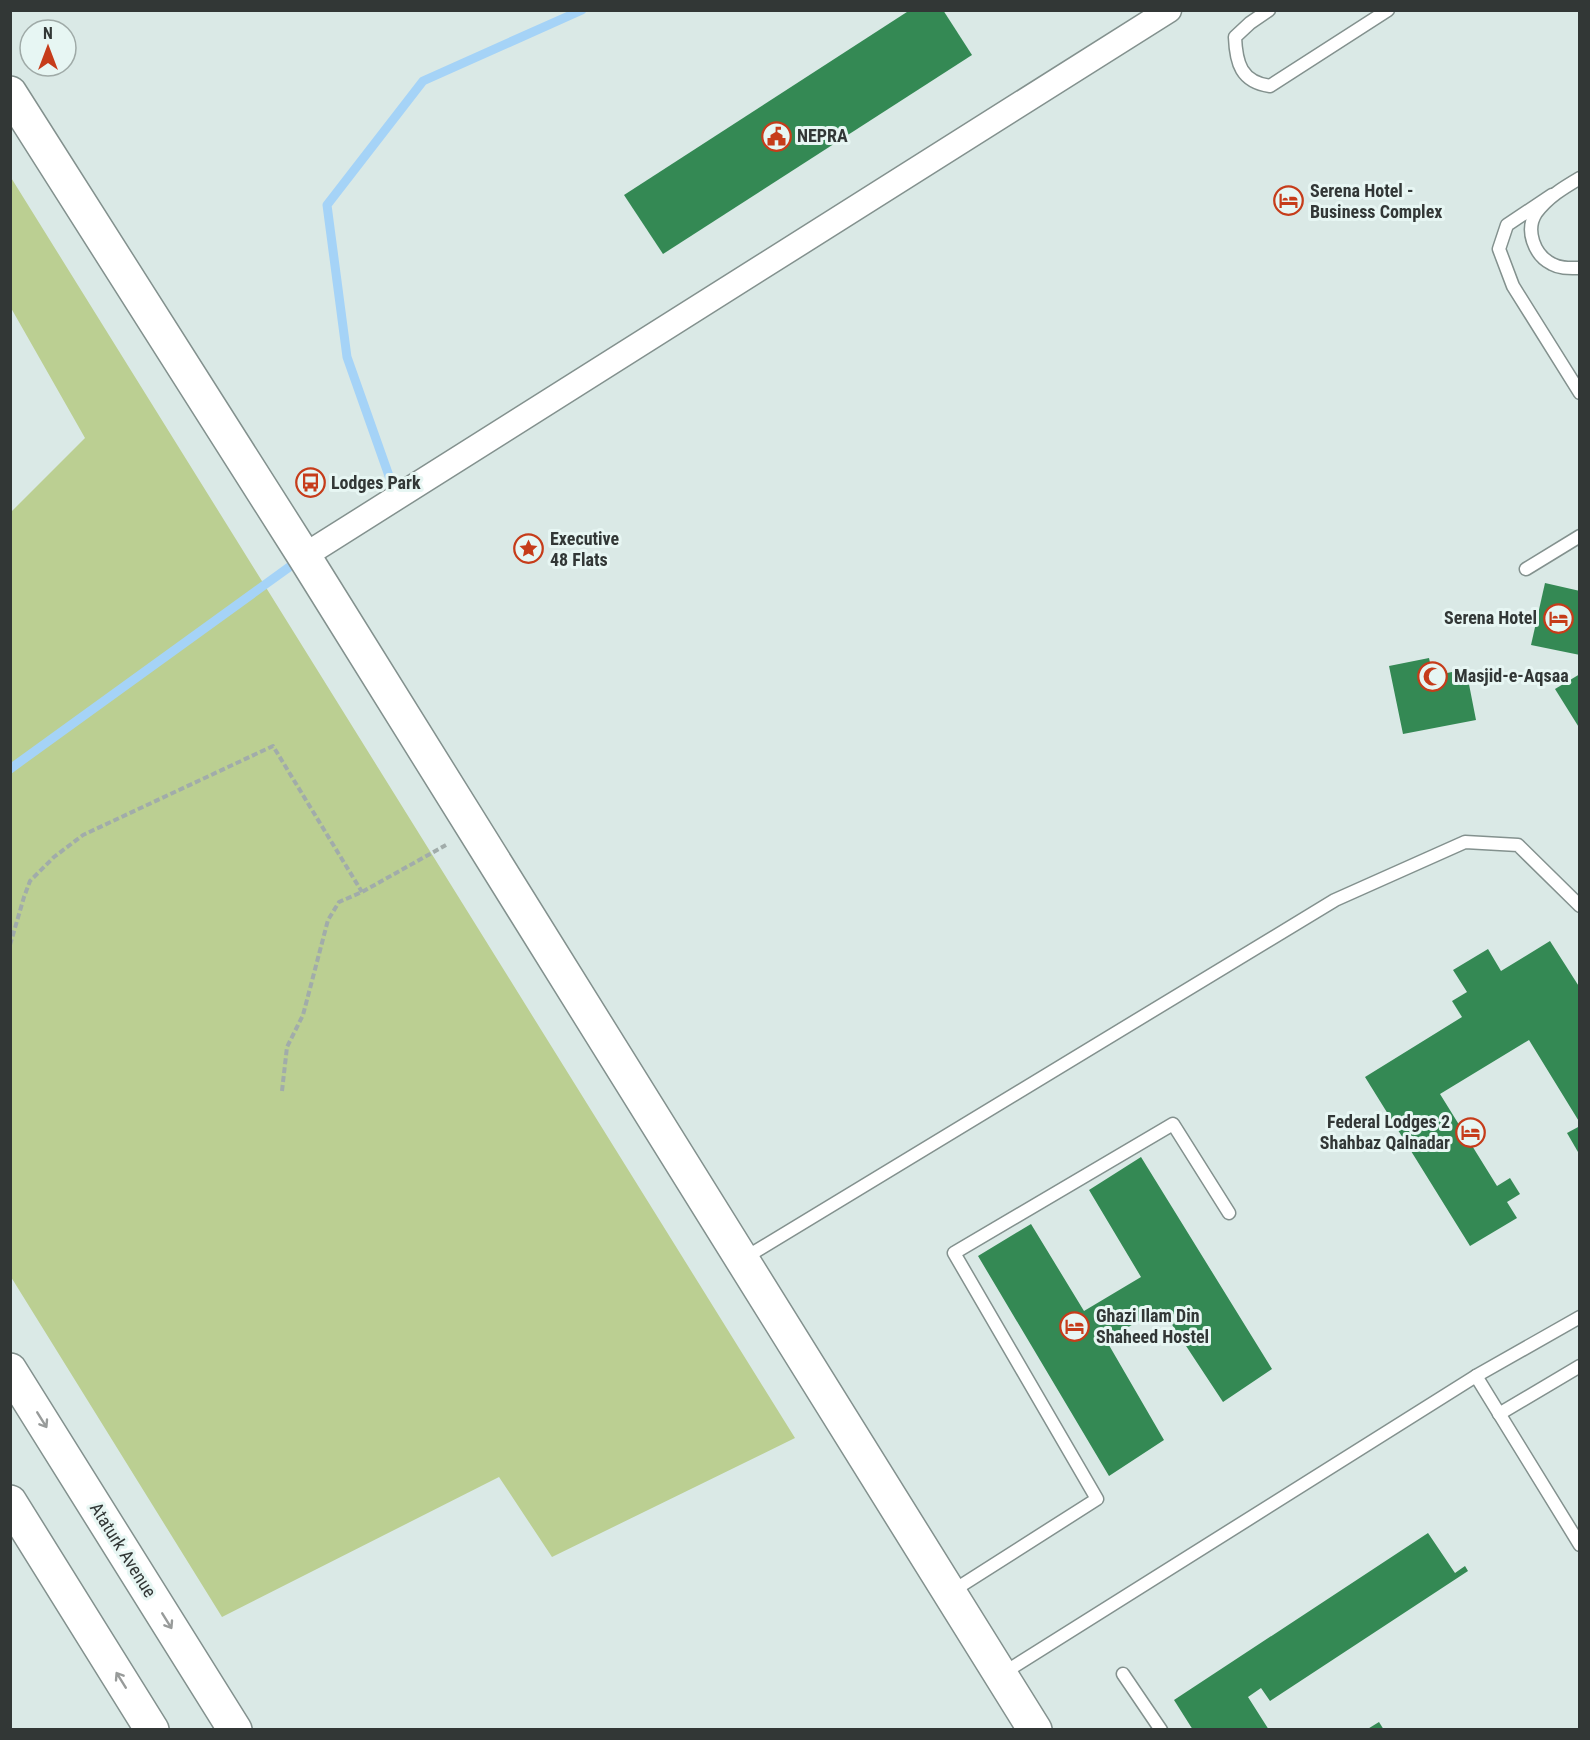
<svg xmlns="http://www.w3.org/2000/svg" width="1590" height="1740" font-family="'Roboto Condensed',sans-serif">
<rect width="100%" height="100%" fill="#dae9e6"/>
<!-- green -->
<polygon fill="#bbcf92" points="10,176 795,1438 552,1557 499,1477 222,1617 11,1277 11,512 85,438 11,308"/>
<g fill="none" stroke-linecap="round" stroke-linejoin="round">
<!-- stream -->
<g stroke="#a5d3f7" stroke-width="9">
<polyline points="390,493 394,490 347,357 327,205 423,81 582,10"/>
<polyline points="10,769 299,560"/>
</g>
</g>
<!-- building -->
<g fill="#348954">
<polygon points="910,10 943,10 972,55 663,254 624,195"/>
<polygon points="1545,583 1580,591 1580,655 1531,645"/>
<polygon points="1429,658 1433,676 1466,669 1476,720 1403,734 1389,666"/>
<polygon points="1580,674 1580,729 1555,689"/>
<polygon points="1550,941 1580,988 1580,1123 1529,1040 1440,1094 1497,1186 1510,1178 1520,1194 1507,1202 1517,1218 1470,1246 1365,1077 1462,1017 1452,1001 1467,992 1453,970 1488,949 1501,971"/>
<polygon points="1580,1126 1580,1151 1578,1152 1567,1133"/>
<polygon points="1141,1157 1272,1369 1223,1402 1161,1308 1106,1340 1164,1440 1109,1476 978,1256 1031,1224 1084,1311 1141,1277 1089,1190"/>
<polygon points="1428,1533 1455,1573 1465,1566 1468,1571 1270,1701 1261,1688 1248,1697 1269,1730 1193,1730 1174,1700"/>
<polygon points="1379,1722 1384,1730 1366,1730"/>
</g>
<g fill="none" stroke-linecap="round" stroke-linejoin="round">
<defs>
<g id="lane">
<path d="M1269 10 1250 23 1235 37C1236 63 1241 82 1270 86L1388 10"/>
<path d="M1580 178C1563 188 1548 197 1536 213 1525 230 1534 255 1552 264 1561 269 1570 268 1580 268"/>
<polyline points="1552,195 1507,225 1499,249 1513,286 1580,393"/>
<polyline points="1526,569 1580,536"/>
<polyline points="743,1259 1335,900 1465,842 1518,845 1580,906"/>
<polyline points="1476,1376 1580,1545"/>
<polyline points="1499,1414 1580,1366"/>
<polyline points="951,1592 1097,1499 954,1253 1173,1124 1229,1213"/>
<polyline points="1002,1674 1476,1376 1580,1317"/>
<polyline points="1123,1674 1161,1730"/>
</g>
<polyline id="street" points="304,556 1169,10"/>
<g id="secondary">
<polyline points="10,93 304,556 1035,1730"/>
<polyline points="10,1370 235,1730"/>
<polyline points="10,1502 152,1730"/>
</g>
</defs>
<!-- lane casing -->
<use href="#lane" stroke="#83918e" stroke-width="15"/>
<!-- street casing -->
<use href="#street" stroke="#83918e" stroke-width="27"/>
<!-- secondary casing -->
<use href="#secondary" stroke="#83918e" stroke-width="36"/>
<!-- path -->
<g stroke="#a1acaa" stroke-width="4" stroke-dasharray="6 3" stroke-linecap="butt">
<polyline points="10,945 24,897 30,881 54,857 83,835 273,746 362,892"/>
<polyline points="282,1091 287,1047 303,1015 328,920 339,902 362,892 446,845"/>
</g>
<!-- lane -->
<use href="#lane" stroke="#fff" stroke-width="12"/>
<!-- street -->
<use href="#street" stroke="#fff" stroke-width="24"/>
<!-- secondary -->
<use href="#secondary" stroke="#fff" stroke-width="33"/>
</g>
<!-- one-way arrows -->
<defs><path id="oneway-shaft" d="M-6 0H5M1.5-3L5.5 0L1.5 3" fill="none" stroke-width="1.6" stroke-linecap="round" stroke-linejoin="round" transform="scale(1.5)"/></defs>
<g stroke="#989b9a">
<use href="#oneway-shaft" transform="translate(42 1420) rotate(58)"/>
<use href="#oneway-shaft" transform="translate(167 1621) rotate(58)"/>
<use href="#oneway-shaft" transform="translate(121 1680) rotate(-122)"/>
</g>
<!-- icons -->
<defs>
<symbol id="civic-ring" viewBox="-11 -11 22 22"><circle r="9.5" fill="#e7f6f3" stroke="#c63c1a" stroke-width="1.5"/><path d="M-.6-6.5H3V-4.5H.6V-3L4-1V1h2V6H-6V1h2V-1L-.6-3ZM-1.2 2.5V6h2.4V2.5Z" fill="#c63c1a"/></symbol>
<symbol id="hotel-ring" viewBox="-11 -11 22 22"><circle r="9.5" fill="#e7f6f3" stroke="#c63c1a" stroke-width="1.5"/><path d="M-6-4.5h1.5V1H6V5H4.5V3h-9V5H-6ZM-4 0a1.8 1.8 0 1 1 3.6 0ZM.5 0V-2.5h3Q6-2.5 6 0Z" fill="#c63c1a"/></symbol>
<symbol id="bus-ring" viewBox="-11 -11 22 22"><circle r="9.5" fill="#e7f6f3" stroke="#c63c1a" stroke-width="1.5"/><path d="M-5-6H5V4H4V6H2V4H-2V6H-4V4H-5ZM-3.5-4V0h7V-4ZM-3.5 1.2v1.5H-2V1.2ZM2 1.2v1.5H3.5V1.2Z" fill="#c63c1a"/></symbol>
<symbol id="sight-ring" viewBox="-11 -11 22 22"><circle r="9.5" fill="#e7f6f3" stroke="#c63c1a" stroke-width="1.5"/><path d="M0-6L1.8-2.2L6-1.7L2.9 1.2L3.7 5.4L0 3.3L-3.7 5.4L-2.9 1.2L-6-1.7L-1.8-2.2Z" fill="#c63c1a"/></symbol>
<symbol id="mosque-ring" viewBox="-11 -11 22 22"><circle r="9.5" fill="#e7f6f3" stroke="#c63c1a" stroke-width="1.5"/><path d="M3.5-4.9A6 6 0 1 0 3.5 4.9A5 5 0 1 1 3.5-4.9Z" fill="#c63c1a"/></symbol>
</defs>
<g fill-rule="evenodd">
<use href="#civic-ring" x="760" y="120" width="33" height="33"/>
<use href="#hotel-ring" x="1272" y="184" width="33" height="33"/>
<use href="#bus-ring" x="294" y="466" width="33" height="33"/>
<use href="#sight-ring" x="512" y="532" width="33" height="33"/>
<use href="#hotel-ring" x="1542" y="602" width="33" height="33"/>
<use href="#mosque-ring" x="1416" y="660" width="33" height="33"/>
<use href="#hotel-ring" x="1454" y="1116" width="33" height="33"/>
<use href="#hotel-ring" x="1058" y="1310" width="33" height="33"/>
</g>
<g text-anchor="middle" stroke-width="6" stroke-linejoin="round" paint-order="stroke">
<!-- poi labels -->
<g font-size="18" font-weight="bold" fill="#323736" stroke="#e7f6f3" text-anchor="start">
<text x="797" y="142">NEPRA</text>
<text x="1310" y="197">Serena Hotel -<tspan x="1310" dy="21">Business Complex</tspan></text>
<text x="331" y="489">Lodges Park</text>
<text x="550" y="545">Executive<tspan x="550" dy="21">48 Flats</tspan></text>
<text x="1537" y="624" text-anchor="end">Serena Hotel</text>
<text x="1454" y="682">Masjid-e-Aqsaa</text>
<text x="1450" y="1128" text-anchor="end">Federal Lodges 2<tspan x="1450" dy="21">Shahbaz Qalnadar</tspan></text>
<text x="1096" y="1322">Ghazi Ilam Din<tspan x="1096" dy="21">Shaheed Hostel</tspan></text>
</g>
<!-- street labels -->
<g font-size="18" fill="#323736" stroke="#e7f6f3">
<text transform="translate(123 1550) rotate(58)" y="6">Ataturk Avenue</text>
</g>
</g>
<!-- border -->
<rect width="1590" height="1740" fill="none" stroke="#323736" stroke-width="24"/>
<!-- north arrow -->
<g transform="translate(48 48)"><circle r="28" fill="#e7f6f3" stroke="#9faaa7" stroke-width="1.5"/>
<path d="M0-4.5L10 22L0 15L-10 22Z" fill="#c63c1a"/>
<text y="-9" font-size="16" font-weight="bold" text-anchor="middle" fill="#323736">N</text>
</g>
</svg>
